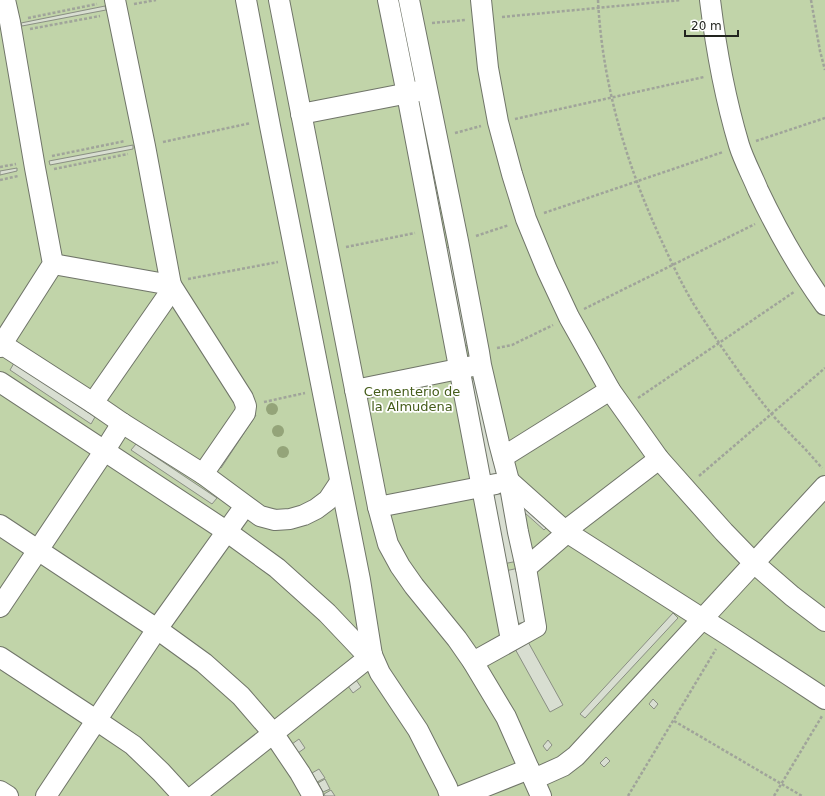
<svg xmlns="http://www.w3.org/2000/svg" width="825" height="796" font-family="'DejaVu Sans',sans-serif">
<rect width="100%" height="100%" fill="#f5fbed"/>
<!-- green -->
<rect fill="#c1d4a9" x="0" y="0" width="825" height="796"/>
<!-- building -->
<g fill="#d8ded1" stroke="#8a8f83">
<polygon points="105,6 106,10 22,26 21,23"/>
<polygon points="425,110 445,208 437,209 417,112"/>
<polygon points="133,145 133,149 50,165 49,161"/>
<polygon points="17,168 17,171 0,175 0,171"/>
<polygon points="453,247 473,345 464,346 444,248"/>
<polygon points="14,363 95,417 91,424 10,370"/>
<polygon points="479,377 499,475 490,477 470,379"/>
<polygon points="252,413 256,415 221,468 218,466"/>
<polygon points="136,444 217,498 212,504 131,450"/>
<polygon points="503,490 518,561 503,564 489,493"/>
<polygon points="518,501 547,527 544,530 515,504"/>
<polygon points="519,568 530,621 516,624 505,571"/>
<polygon points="673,613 678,618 585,718 580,714"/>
<polygon points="527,640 563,705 550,712 514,647"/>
<polygon points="356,680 361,687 353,693 348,686"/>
<polygon points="653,699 658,704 654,709 649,704"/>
<polygon points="299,739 305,748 298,753 292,744"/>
<polygon points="548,740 552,745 547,751 543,746"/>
<polygon points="606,757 610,761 604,767 600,763"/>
<polygon points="319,769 325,778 317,782 312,773"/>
<polygon points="325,779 330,789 323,792 318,783"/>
<polygon points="331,790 335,796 325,796 324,794"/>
</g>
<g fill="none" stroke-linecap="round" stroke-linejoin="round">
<defs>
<g id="minor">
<polyline points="246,0 270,126 360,580 372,655 380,673 418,730 447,787 450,796"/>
<polyline points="279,0 378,507 388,544 400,566 414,586 457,639 473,662 506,717 529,769 541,796"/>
<polyline points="388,0 407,94 511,640"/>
<polyline points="409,0 458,241 479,352 481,365 499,443 509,481 518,532 526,568"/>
<polyline points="481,0 488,68 498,122 512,174 526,219 547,270 569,317 610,390 659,459 724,532 754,563 792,596 825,621"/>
<path d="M710 0C716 49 725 98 739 145 744 161 752 175 758 190 777 230 799 269 825 305"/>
<polyline points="301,114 419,91"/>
<polyline points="53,264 171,285 243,398 246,406 245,413 203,474"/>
<polyline points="0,343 93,403 122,423 203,474 260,516 275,520 290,519 304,515 316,509 328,500 340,482"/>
<polyline points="0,347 53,264 35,168 10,22 5,0"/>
<polyline points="0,382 226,531 277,568 327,613 364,652 372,655"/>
<polyline points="355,390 473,366"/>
<polyline points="93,403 166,298 171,285 145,146 115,0"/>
<polyline points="503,457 610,390"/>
<polyline points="509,481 565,531 731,637 825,699"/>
<polyline points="378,507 496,484"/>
<polyline points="0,525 157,629 204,663 241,696 273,733 300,773 313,796"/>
<polyline points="0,607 105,450 122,423"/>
<polyline points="0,657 96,720 133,745 161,772 183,796"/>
<polyline points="473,662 536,627 526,568 562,537 565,531 659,459"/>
<polyline points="534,779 563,766 576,756 825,486"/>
<polyline points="0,791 8,796"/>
<polyline points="46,796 157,629 245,506"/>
<polyline points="194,796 372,655"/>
<polyline points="461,796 529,769"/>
</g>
</defs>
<!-- minor casing -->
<use href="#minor" stroke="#707569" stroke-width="22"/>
<!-- path -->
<g stroke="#a0a49a" stroke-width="2.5" stroke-dasharray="3 2" stroke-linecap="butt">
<path d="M598 0C602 81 625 160 658 233 669 257 680 281 693 303 717 341 742 378 770 412 778 422 787 430 795 439 805 448 813 458 822 468"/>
<polyline points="811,0 820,51 825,70"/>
<polyline points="134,4 156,0"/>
<polyline points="502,17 681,0"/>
<polyline points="28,18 97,4"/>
<polyline points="432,23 465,20"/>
<polyline points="30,29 100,16"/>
<polyline points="515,119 704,77"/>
<polyline points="455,133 481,126"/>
<polyline points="756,141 825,118"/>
<polyline points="163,142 251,123"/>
<polyline points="52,156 125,141"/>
<polyline points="0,167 16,164"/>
<polyline points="54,169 128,154"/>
<polyline points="0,180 18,176"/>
<polyline points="544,213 723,152"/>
<polyline points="476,236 509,225"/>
<polyline points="346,247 415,233"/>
<polyline points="188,279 278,262"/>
<polyline points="584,309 755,224"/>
<polyline points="497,348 512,345 553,325"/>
<polyline points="638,398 794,292"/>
<polyline points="264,402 305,393"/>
<polyline points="699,476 825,368"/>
<polyline points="674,721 802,796"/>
<polyline points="628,796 716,649"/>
<polyline points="774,796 822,716"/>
</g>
<!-- minor -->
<use href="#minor" stroke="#fff" stroke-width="20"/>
</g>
<!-- trees -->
<g fill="#94a479">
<circle cx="272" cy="409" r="6"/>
<circle cx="278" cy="431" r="6"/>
<circle cx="283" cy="452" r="6"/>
</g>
<g text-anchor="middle" stroke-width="3.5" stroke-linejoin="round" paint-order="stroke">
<!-- park labels -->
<g font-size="13" fill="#455d1a" stroke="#fff">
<text x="412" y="396">Cementerio de<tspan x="412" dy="15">la Almudena</tspan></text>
</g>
</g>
<!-- scale -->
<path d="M685 30v6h53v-6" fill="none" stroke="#22241f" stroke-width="2"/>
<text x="691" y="30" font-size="12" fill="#22241f" stroke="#ffffff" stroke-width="3" paint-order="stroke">20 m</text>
</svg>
